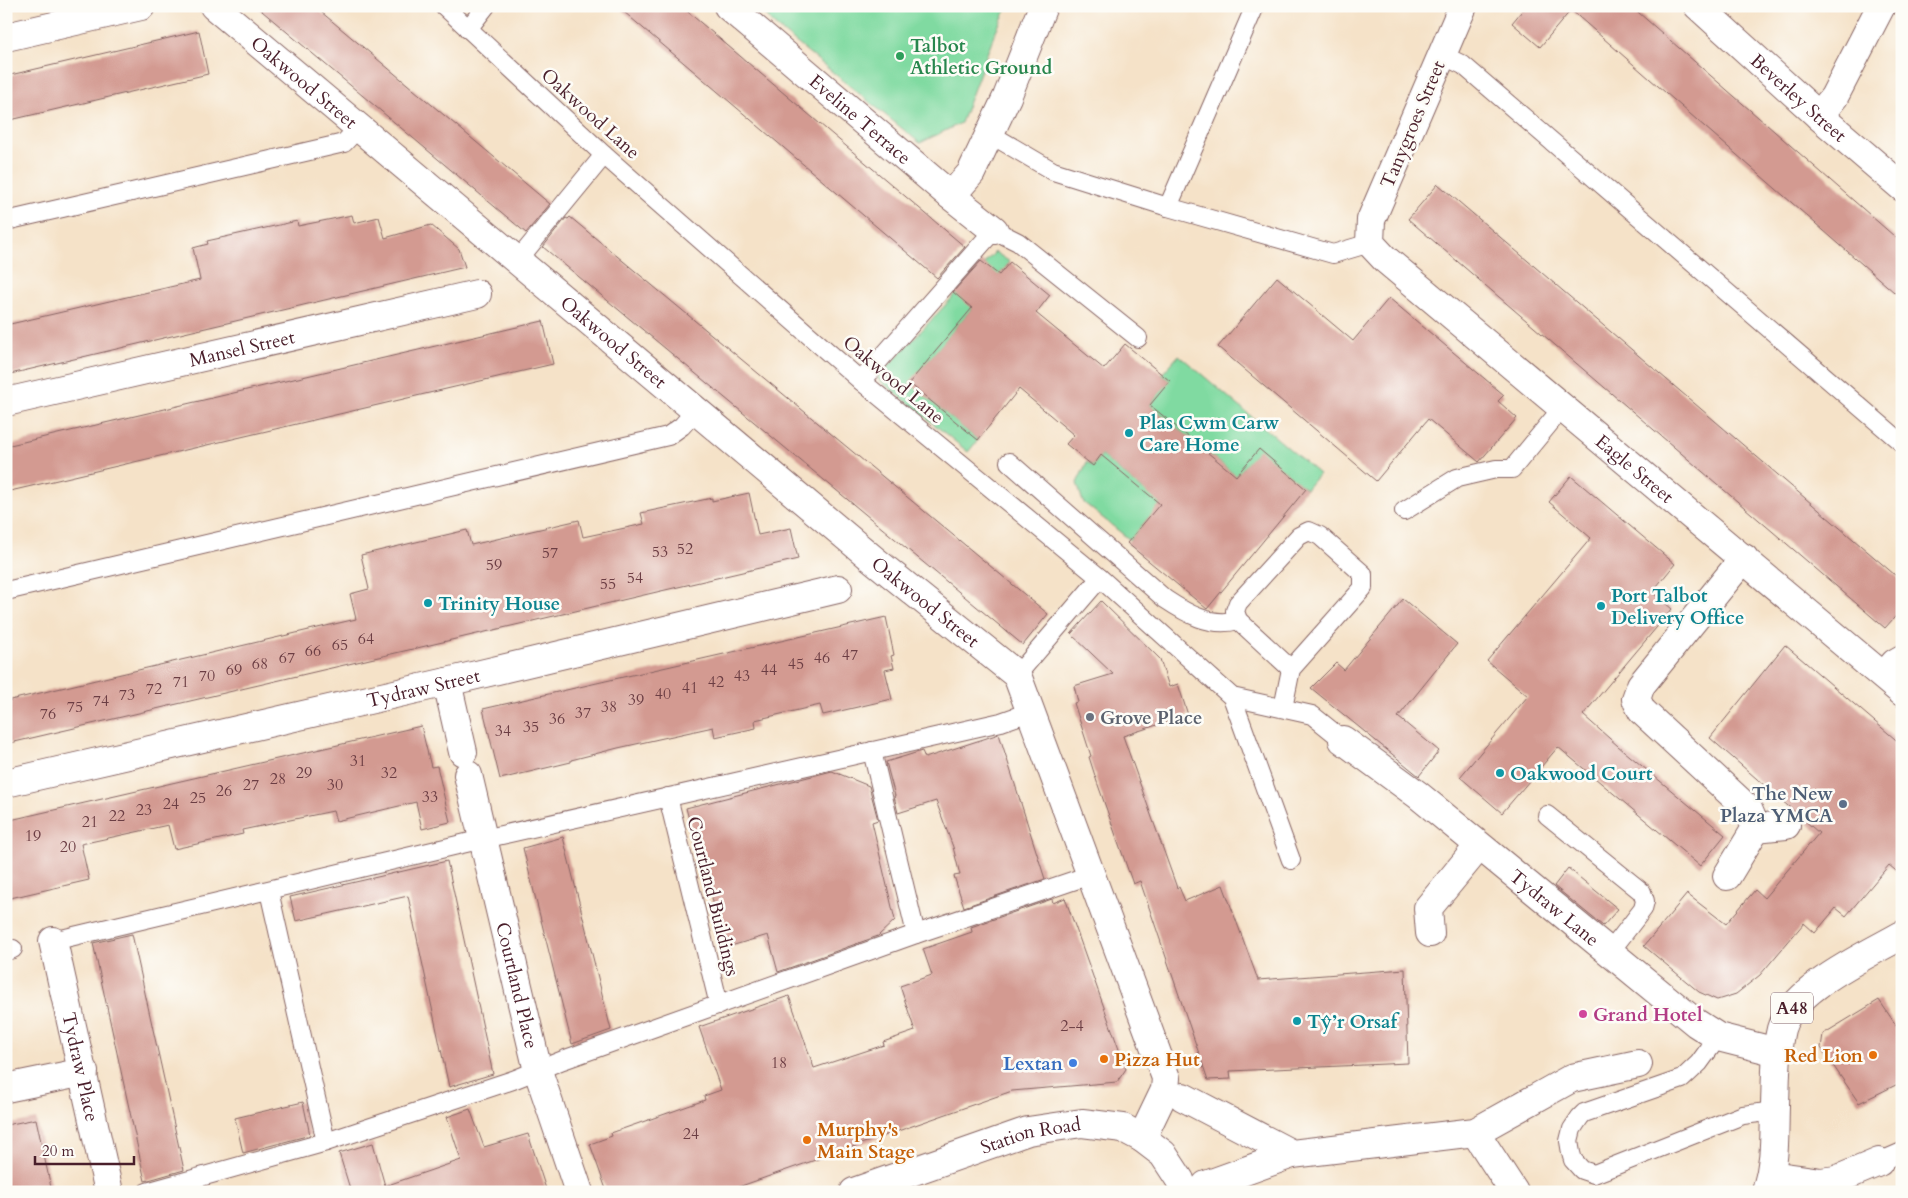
<svg xmlns="http://www.w3.org/2000/svg" width="1908" height="1198" font-family="Cardo,serif">
<rect width="100%" height="100%" fill="#fdfcf7"/>
<filter id="ink" filterUnits="userSpaceOnUse"><feTurbulence type="fractalNoise" baseFrequency=".02" numOctaves="2"/><feDisplacementMap in="SourceGraphic" scale="10" xChannelSelector="R" yChannelSelector="G"/><feConvolveMatrix kernelMatrix="1 2 1 2 8 2 1 2 1" color-interpolation-filters="sRGB"/></filter>
<filter id="wash" filterUnits="userSpaceOnUse"><feTurbulence type="fractalNoise" baseFrequency=".0096" numOctaves="4" result="noise"/><feDisplacementMap in="SourceGraphic" scale="20" xChannelSelector="R" yChannelSelector="G"/><feGaussianBlur stdDeviation="1.12" result="paint"/><feColorMatrix in="noise" values="0 0 0 0 0 0 0 0 0 0 0 0 0 0 0 0 0 1.4 0 .05"/><feComposite in="paint" operator="in"/></filter>
<g filter="url(#wash)">
<rect width="100%" height="100%" fill="#f5e2c8"/>
<!-- green -->
<g fill="#80daa1" stroke="#657c66">
<polygon points="760,6 1008,6 994,35 961,123 920,143 772,23"/>
<polygon points="995,252 1010,262 910,383 978,440 968,452 877,378"/>
<polygon points="1179,355 1319,474 1306,489 1259,450 1236,476 1150,405 1169,381 1162,374"/>
<polygon points="1101,455 1143,490 1150,481 1181,543 1149,517 1130,540 1083,502 1077,483 1087,462 1093,466"/>
</g>
<g id="blocks">
<!-- building -->
<g fill="#d39a91">
<polygon points="256,6 314,6 550,204 526,233"/>
<polygon points="617,6 681,6 965,247 937,278"/>
<polygon points="1526,6 1631,6 1902,243 1902,299 1571,10 1540,47 1512,23"/>
<polygon points="199,31 208,74 6,121 6,76"/>
<polygon points="1438,184 1902,581 1902,609 1885,628 1408,219"/>
<polygon points="352,215 354,223 379,217 385,238 431,225 459,249 465,267 6,375 6,325 200,280 193,248 208,244 207,241 297,221 298,226"/>
<polygon points="570,217 1048,614 1023,645 543,247 566,218 568,219"/>
<polygon points="981,261 999,275 1010,262 1050,295 1036,313 1104,369 1125,344 1170,381 1150,405 1236,476 1259,449 1306,489 1207,609 1127,543 1160,504 1101,455 1093,466 1066,444 1074,435 1019,389 978,440 909,383 972,308 953,292"/>
<polygon points="1277,277 1353,341 1389,298 1504,395 1498,401 1517,418 1479,462 1428,419 1376,481 1218,347"/>
<polygon points="543,321 553,364 6,492 6,446"/>
<polygon points="1571,476 1675,564 1652,592 1672,609 1583,715 1618,746 1725,835 1700,866 1558,747 1502,813 1460,777 1528,696 1487,661 1591,538 1549,502"/>
<polygon points="749,493 758,535 791,528 798,559 6,744 6,701 356,619 350,594 369,589 361,555 467,530 471,545 579,520 583,537 644,524 641,513 712,498 712,501"/>
<polygon points="1403,599 1457,644 1398,717 1439,751 1419,776 1311,688 1336,663 1344,670"/>
<polygon points="1101,601 1160,659 1169,687 1178,684 1188,715 1123,736 1177,888 1179,887 1185,901 1223,885 1258,980 1405,969 1408,1063 1230,1071 1231,1079 1208,1080 1140,881 1133,884 1097,782 1089,757 1091,756 1074,703 1078,702 1074,686 1113,674 1071,634"/>
<polygon points="886,617 894,655 891,656 894,668 885,670 892,699 823,715 820,705 755,720 756,728 715,737 713,727 618,748 571,760 571,762 500,779 483,709"/>
<polygon points="1785,645 1902,745 1902,876 1889,865 1846,916 1836,908 1815,933 1804,923 1760,975 1736,994 1717,1000 1699,992 1644,946 1687,894 1726,924 1755,890 1764,898 1819,833 1710,738"/>
<polygon points="421,726 431,767 437,766 450,822 422,829 416,802 336,821 333,811 242,830 243,834 174,849 168,825 81,844 89,880 6,899 6,821"/>
<polygon points="999,734 1045,879 964,907 954,876 960,875 953,847 936,801 898,813 894,796 895,796 886,762 922,751 925,758"/>
<polygon points="832,771 869,786 878,820 872,822 895,920 878,936 778,972 768,935 724,948 709,885 706,885 686,808"/>
<polygon points="563,837 611,1030 572,1044 523,848"/>
<polygon points="447,861 493,1074 449,1087 408,896 296,921 290,897"/>
<polygon points="1568,868 1618,909 1603,926 1554,886"/>
<polygon points="1065,898 1126,1069 1117,1082 1012,1091 724,1192 607,1192 590,1144 612,1136 611,1133 705,1100 704,1096 721,1090 699,1027 789,996 814,1068 884,1045 883,1042 915,1031 900,986 932,975 923,949 972,932 971,927 1052,899 1053,903"/>
<polygon points="132,934 184,1170 145,1181 93,943"/>
<polygon points="1879,1000 1902,1034 1902,1082 1859,1103 1821,1048 1823,1034"/>
<polygon points="303,1102 310,1135 243,1153 235,1118"/>
<polygon points="470,1109 484,1147 528,1134 547,1192 351,1192 339,1153 373,1143 385,1186 461,1160 447,1117"/>
<polygon points="36,1119 52,1192 6,1192 6,1125"/>
</g>
</g>
</g>
<g filter="url(#ink)">
<use href="#blocks" fill-opacity="0" stroke="#866362" stroke-width="1"/>
<g fill="none" stroke-linecap="round" stroke-linejoin="round">
<defs>
<g id="lane">
<polyline points="444,6 604,155 861,381 1100,578 1232,697 1312,715 1343,740"/>
<polyline points="468,29 486,6"/>
<polyline points="1442,55 1463,65 1902,443"/>
<polyline points="990,134 1053,171 1168,207 1333,254 1370,243"/>
<polyline points="1168,207 1255,6"/>
<polyline points="6,221 344,143 358,128"/>
<polyline points="518,260 604,155"/>
<polyline points="861,381 994,230 1018,242 1138,338"/>
<path d="M1009 462 1165 599C1186 613 1211 628 1238 620"/>
<polyline points="1404,511 1457,478 1496,469 1512,469 1563,407"/>
<polyline points="6,591 668,436 682,426 695,411"/>
<polyline points="1017,675 1100,578"/>
<polyline points="1232,697 1291,860"/>
<polyline points="1283,708 1291,669 1363,588 1363,574 1320,536 1309,531 1299,536 1238,603 1235,611 1238,620 1291,669"/>
<polyline points="872,751 916,934"/>
<polyline points="668,797 719,1005"/>
<polyline points="1547,815 1642,892 1645,901 1643,909 1609,953"/>
<polyline points="269,891 326,1142"/>
<polyline points="53,941 466,843 1001,722 1032,711"/>
<polyline points="6,951 13,949"/>
<polyline points="1718,1037 1699,1063 1682,1079 1584,1113 1580,1117 1572,1129 1569,1141 1571,1153 1573,1160 1582,1170 1594,1174 1743,1115 1775,1111"/>
<polyline points="1879,1162 1902,1152"/>
<polyline points="147,1192 326,1142 513,1080 563,1060 916,934 1090,875"/>
</g>
<g id="street">
<path id="s1" d="M214 6 874 560 1017 675 1166 1078 1165 1090 1142 1138"/>
<path id="s2" d="M728 6 951 196 994 230"/>
<polyline points="6,37 141,6"/>
<polyline points="1819,116 1834,97 1881,6"/>
<polyline points="951,196 971,173 1007,97 1043,6"/>
<path id="s3" d="M6 402 477 294"/>
<polyline points="1884,676 1895,663 1902,659"/>
<polyline points="447,682 463,752"/>
<path id="s4" d="M1343 740 1418 795 1696 1023 1718 1037 1777 1052"/>
<path id="s5" d="M468 775 538 1071 579 1192"/>
<path id="s6" d="M6 783 447 682 838 589"/>
<polyline points="1756,828 1786,825"/>
<polyline points="1727,876 1756,828 1748,809 1642,711 1636,699 1641,685 1744,558"/>
<polyline points="1430,933 1428,908 1479,846"/>
<path id="s7" d="M53 941 109 1192"/>
<polyline points="6,1088 84,1072"/>
<polyline points="1183,1097 1292,1154 1475,1132 1572,1078 1638,1064"/>
<polyline points="1475,1132 1514,1192"/>
<polyline points="1771,1175 1821,1182 1836,1180 1879,1162"/>
<polyline points="1206,1185 1292,1154"/>
<path id="s8" d="M854 1192 1028 1131 1082 1123 1123 1128 1142 1138 1163 1154 1180 1180 1184 1192"/>
</g>
<g id="secondary">
<path id="s9" d="M1463 6 1371 220 1370 243 1385 259 1902 692"/>
<path id="s10" d="M1698 6 1819 116 1902 187"/>
</g>
<path id="primary" d="M1766 1192C1776 1159 1774 1138 1775 1105 1776 1080 1775 1054 1781 1029 1792 989 1867 955 1902 935"/>
</defs>
<!-- lane casing -->
<use href="#lane" stroke="#866362" stroke-width="20"/>
<!-- street casing -->
<use href="#street" stroke="#866362" stroke-width="30"/>
<!-- secondary casing -->
<use href="#secondary" stroke="#866362" stroke-width="30"/>
<!-- primary casing -->
<use href="#primary" stroke="#866362" stroke-width="30"/>
<!-- lane -->
<use href="#lane" stroke="#fff" stroke-width="18"/>
<!-- street -->
<use href="#street" stroke="#fff" stroke-width="28"/>
<!-- secondary -->
<use href="#secondary" stroke="#fff" stroke-width="28"/>
<!-- primary -->
<use href="#primary" stroke="#fff" stroke-width="28"/>
</g>
</g>
<!-- markers -->
<circle fill="#2e9e5b" stroke="#fdfcf7" stroke-width="2" cx="900" cy="56" r="5"/>
<g fill="#0f9aa8" stroke="#fdfcf7" stroke-width="2">
<circle cx="1129" cy="433" r="5"/>
<circle cx="428" cy="603" r="5"/>
<circle cx="1601" cy="606" r="5"/>
<circle cx="1500" cy="773" r="5"/>
<circle cx="1297" cy="1021" r="5"/>
</g>
<circle fill="#6b7280" stroke="#fdfcf7" stroke-width="2" cx="1090" cy="717" r="5"/>
<circle fill="#5c6f8a" stroke="#fdfcf7" stroke-width="2" cx="1843" cy="804" r="5"/>
<circle fill="#d1479c" stroke="#fdfcf7" stroke-width="2" cx="1583" cy="1014" r="5"/>
<g fill="#e8710a" stroke="#fdfcf7" stroke-width="2">
<circle cx="1873" cy="1055" r="5"/>
<circle cx="1104" cy="1059" r="5"/>
<circle cx="807" cy="1140" r="5"/>
</g>
<circle fill="#3f7fe0" stroke="#fdfcf7" stroke-width="2" cx="1073" cy="1063" r="5"/>
<g text-anchor="middle" stroke-width="5" stroke-linejoin="round" paint-order="stroke">
<!-- number labels -->
<g font-size="16" fill="#6c3e44">
<text x="685" y="554">52</text>
<text x="660" y="557">53</text>
<text x="550" y="558">57</text>
<text x="494" y="570">59</text>
<text x="635" y="583">54</text>
<text x="608" y="589">55</text>
<text x="366" y="644">64</text>
<text x="340" y="650">65</text>
<text x="313" y="656">66</text>
<text x="850" y="660">47</text>
<text x="287" y="663">67</text>
<text x="822" y="663">46</text>
<text x="260" y="669">68</text>
<text x="796" y="669">45</text>
<text x="234" y="675">69</text>
<text x="769" y="675">44</text>
<text x="207" y="681">70</text>
<text x="742" y="681">43</text>
<text x="181" y="687">71</text>
<text x="716" y="687">42</text>
<text x="690" y="693">41</text>
<text x="154" y="694">72</text>
<text x="663" y="699">40</text>
<text x="127" y="700">73</text>
<text x="636" y="705">39</text>
<text x="101" y="706">74</text>
<text x="75" y="712">75</text>
<text x="609" y="712">38</text>
<text x="583" y="718">37</text>
<text x="48" y="719">76</text>
<text x="557" y="724">36</text>
<text x="531" y="732">35</text>
<text x="503" y="736">34</text>
<text x="358" y="766">31</text>
<text x="304" y="778">29</text>
<text x="389" y="778">32</text>
<text x="278" y="784">28</text>
<text x="251" y="790">27</text>
<text x="335" y="790">30</text>
<text x="224" y="796">26</text>
<text x="430" y="802">33</text>
<text x="198" y="803">25</text>
<text x="171" y="809">24</text>
<text x="144" y="815">23</text>
<text x="117" y="821">22</text>
<text x="90" y="827">21</text>
<text x="33" y="841">19</text>
<text x="68" y="852">20</text>
<text x="1072" y="1031">2-4</text>
<text x="779" y="1068">18</text>
<text x="691" y="1139">24</text>
</g>
<!-- shield labels -->
<rect fill="#fdfcf7" stroke="#806168" stroke-width="1" x="1771" y="992.5" width="42" height="31" rx="4"/>
<g font-size="18" font-weight="bold" fill="#4a1f2b">
<text x="1792" y="1014">A48</text>
</g>
<!-- leisure labels -->
<g font-size="19" font-weight="bold" fill="#27864d" stroke="#fdfcf7" text-anchor="start">
<text x="910" y="52">Talbot<tspan x="910" dy="22">Athletic Ground</tspan></text>
</g>
<!-- street labels -->
<g font-size="19" fill="#4a1f2b" stroke="#fdfcf7">
<text dy="7" stroke="none"><textPath href="#s1" startOffset="118">Oakwood Street</textPath></text>
<text dy="7" stroke="none"><textPath href="#s10" startOffset="136">Beverley Street</textPath></text>
<text transform="translate(591 113) rotate(42)" y="7">Oakwood Lane</text>
<text dy="7" stroke="none"><textPath href="#s2" startOffset="174">Eveline Terrace</textPath></text>
<text transform="translate(1412 124) rotate(-67)" y="7">Tanygroes Street</text>
<text dy="7" stroke="none"><textPath href="#s1" startOffset="522">Oakwood Street</textPath></text>
<text dy="7" stroke="none"><textPath href="#s3" startOffset="242">Mansel Street</textPath></text>
<text transform="translate(894 379) rotate(40)" y="7">Oakwood Lane</text>
<text dy="7" stroke="none"><textPath href="#s9" startOffset="604">Eagle Street</textPath></text>
<text dy="7" stroke="none"><textPath href="#s1" startOffset="928">Oakwood Street</textPath></text>
<text dy="7" stroke="none"><textPath href="#s6" startOffset="428">Tydraw Street</textPath></text>
<text transform="translate(714 896) rotate(76)" y="7">Courtland Buildings</text>
<text dy="7" stroke="none"><textPath href="#s4" startOffset="270">Tydraw Lane</textPath></text>
<text dy="7" stroke="none"><textPath href="#s5" startOffset="216">Courtland Place</textPath></text>
<text dy="7" stroke="none"><textPath href="#s7" startOffset="129">Tydraw Place</textPath></text>
<text dy="7" stroke="none"><textPath href="#s8" startOffset="186">Station Road</textPath></text>
</g>
<!-- culture labels -->
<g font-size="19" font-weight="bold" fill="#0d838f" stroke="#fdfcf7" text-anchor="start">
<text x="1139" y="429">Plas Cwm Carw<tspan x="1139" dy="22">Care Home</tspan></text>
<text x="1611" y="602">Port Talbot<tspan x="1611" dy="22">Delivery Office</tspan></text>
<text x="438" y="610">Trinity House</text>
<text x="1510" y="780">Oakwood Court</text>
<text x="1307" y="1028">Tŷ’r Orsaf</text>
</g>
<!-- worship labels -->
<g font-size="19" font-weight="bold" fill="#5b616d" stroke="#fdfcf7" text-anchor="start">
<text x="1100" y="724">Grove Place</text>
</g>
<!-- service labels -->
<g font-size="19" font-weight="bold" fill="#4e5e75" stroke="#fdfcf7" text-anchor="end">
<text x="1833" y="800">The New<tspan x="1833" dy="22">Plaza YMCA</tspan></text>
</g>
<!-- hotel labels -->
<g font-size="19" font-weight="bold" fill="#b23c85" stroke="#fdfcf7" text-anchor="start">
<text x="1593" y="1021">Grand Hotel</text>
</g>
<!-- food labels -->
<g font-size="19" font-weight="bold" fill="#c56008" stroke="#fdfcf7" text-anchor="start">
<text x="1863" y="1062" text-anchor="end">Red Lion</text>
<text x="1114" y="1066">Pizza Hut</text>
<text x="817" y="1136">Murphy's<tspan x="817" dy="22">Main Stage</tspan></text>
</g>
<!-- shop labels -->
<g font-size="19" font-weight="bold" fill="#366cbe" stroke="#fdfcf7" text-anchor="end">
<text x="1063" y="1070">Lextan</text>
</g>
</g>
<!-- margin -->
<rect width="1908" height="1198" fill="none" stroke="#fdfcf7" stroke-width="25"/>
<!-- scale -->
<path d="M35 1156v8h99v-8" fill="none" stroke="#4a1f2b" stroke-width="2.5"/>
<text x="42" y="1156" font-size="15" fill="#4a1f2b" stroke="#fdfcf7" stroke-width="4" paint-order="stroke">20 m</text>
</svg>
